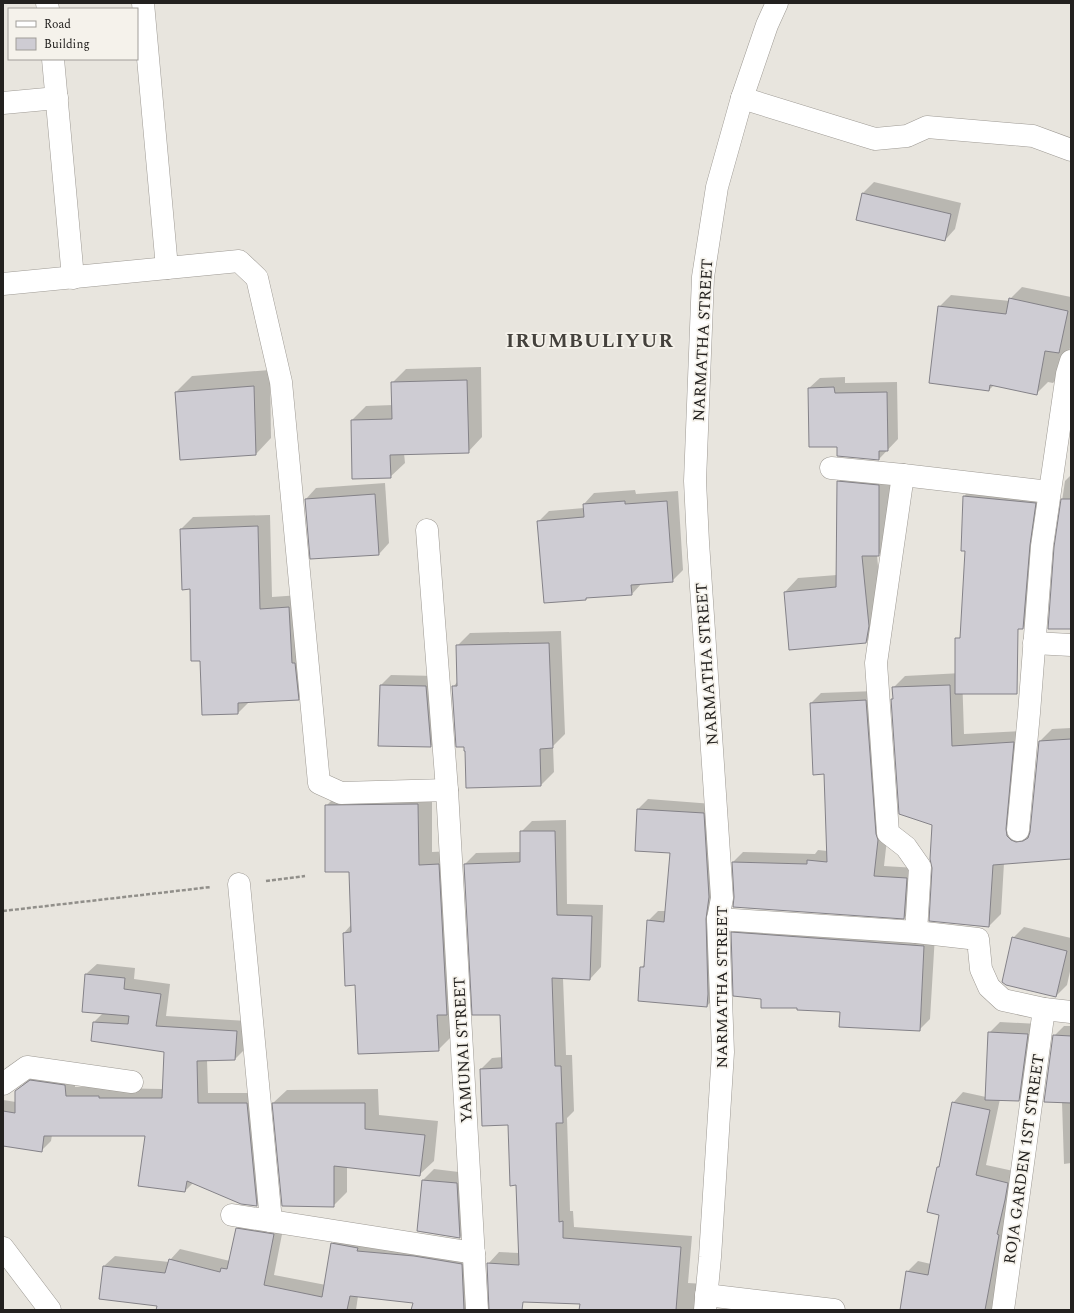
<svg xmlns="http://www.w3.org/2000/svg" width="1074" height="1313" font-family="Spectral,serif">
<rect width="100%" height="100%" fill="#e8e5de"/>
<!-- shadow -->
<g fill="#0003">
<polygon points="874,182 961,203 955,229 945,240 857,219 863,193"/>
<polygon points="1022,287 1071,297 1071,348 1070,348 1067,357 1065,370 1053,383 1048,382 1036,394 994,385 989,390 939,307 951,295 1010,301 1010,299"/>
<polygon points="481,367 482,437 468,452 404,453 405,463 390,477 352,420 366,406 393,405 392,383 406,369"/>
<polygon points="270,370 271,438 256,454 176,392 192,376"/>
<polygon points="845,377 845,383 897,382 898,439 879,459 838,455 838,446 809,388 820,378"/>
<polygon points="852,468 892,472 892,542 878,555 877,555 882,612 880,629 866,642 785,592 798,578 837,575 838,482"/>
<polygon points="1071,475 1071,628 1055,548 1065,481"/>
<polygon points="385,483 389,543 379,554 306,499 316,488"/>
<polygon points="975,485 1046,493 1033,617 1023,628 966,550 962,550 964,496"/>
<polygon points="635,490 636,494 678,491 683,570 672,581 642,583 632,594 588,597 586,599 538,522 549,511 584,508 584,504 594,493"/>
<polygon points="270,515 272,597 300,595 310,687 298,699 250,701 238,713 201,660 181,529 193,517"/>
<polygon points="561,631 565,734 553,746 554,772 541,785 466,750 453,687 458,681 457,646 470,633"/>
<polygon points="962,673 964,734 1025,731 1029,831 1032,830 1040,741 1052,729 1071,728 1071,858 1004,863 1001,914 989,926 933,868 933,824 892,700 894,698 893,688 905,676"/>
<polygon points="391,675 437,676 441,735 431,746 381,685"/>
<polygon points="876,691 888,830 884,866 917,868 914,907 904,918 735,897 733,862 743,852 815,854 818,850 827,851 825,773 811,703 821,693"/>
<polygon points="432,791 432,852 452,851 452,1036 438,1050 356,984 344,933 351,925 350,871 326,806 340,792"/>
<polygon points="648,799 713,804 717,995 707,1006 641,968 645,964 648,921 658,911 666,911 671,853 638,809"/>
<polygon points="566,820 567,904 603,905 601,967 590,979 563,978 566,1055 572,1055 574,1111 567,1118 570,1211 573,1211 574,1227 692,1236 688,1283 705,1284 709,1310 580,1310 581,1304 488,1264 499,1252 519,1253 517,1184 508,1124 481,1069 492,1058 503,1057 501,1014 465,864 476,853 521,852 521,832 532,821"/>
<polygon points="743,922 935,935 930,1019 919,1030 841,1011 762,998 732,933"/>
<polygon points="1024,927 1071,938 1071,967 1067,985 1056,996 1013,938"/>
<polygon points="97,964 135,968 134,979 170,984 166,1016 247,1021 245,1049 235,1059 207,1060 208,1093 257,1093 267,1195 257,1205 193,1183 185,1191 146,1135 52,1135 51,1141 41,1151 3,1145 3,1100 16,1102 16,1091 27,1081 41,1071 75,1075 75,1087 109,1086 109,1088 163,1089 166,1051 94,1022 103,1013 86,974"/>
<polygon points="1000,1022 1038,1024 1029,1089 1018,1100 1000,1099 986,1165 1018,1172 1006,1310 901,1310 907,1272 918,1261 931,1264 940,1215 938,1167 940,1165 953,1103 963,1092 986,1097 989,1033"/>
<polygon points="1064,1026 1071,1026 1071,1163 1064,1164 1062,1102 1054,1036"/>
<polygon points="378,1089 379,1115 438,1121 434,1161 420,1174 347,1166 347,1192 333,1206 273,1103 287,1090"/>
<polygon points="434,1169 467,1173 471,1227 460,1237 418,1231 423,1180"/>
<polygon points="247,1218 284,1224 274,1275 326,1285 332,1244 343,1233 472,1253 480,1310 413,1310 415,1302 358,1296 356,1310 157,1310 159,1305 104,1266 115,1256 169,1262 170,1260 180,1249 230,1261 236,1229"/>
</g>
<!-- building -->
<g fill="#ceccd3" stroke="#848288">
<polygon points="862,193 951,214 945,241 856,220"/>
<polygon points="1009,298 1068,311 1059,353 1045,351 1037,395 990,385 989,391 929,383 938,306 1006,314"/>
<polygon points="467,380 469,453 390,455 391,478 352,479 351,420 392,419 391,382"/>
<polygon points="254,386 256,455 180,460 175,392"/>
<polygon points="834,387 835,393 887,392 888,451 879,451 879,460 837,456 837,447 809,447 808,388"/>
<polygon points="837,481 879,485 879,556 862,556 869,626 866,643 789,650 784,592 836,587"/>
<polygon points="375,494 379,555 310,559 305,499"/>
<polygon points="963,496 1036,503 1030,545 1023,629 1018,629 1017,694 955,694 955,638 960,638 965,551 961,551"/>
<polygon points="1061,499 1071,499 1071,629 1048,629 1054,547"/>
<polygon points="625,501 625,504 667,501 673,582 631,585 632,595 586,598 586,600 544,603 537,521 584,517 583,504"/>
<polygon points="258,526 260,609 289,607 292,663 295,663 299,700 238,703 238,714 202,715 200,661 191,661 190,589 182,590 180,529"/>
<polygon points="549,643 553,748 540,749 541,786 466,788 465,751 464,751 464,747 456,747 452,686 457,686 456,645"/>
<polygon points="380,685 426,686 431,747 378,746"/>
<polygon points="950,685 952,746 1014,742 1006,829 1007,836 1011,840 1016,842 1023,841 1028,838 1030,832 1039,741 1071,739 1071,859 993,865 989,927 929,921 932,868 930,859 932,825 899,814 891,699 893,699 892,687"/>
<polygon points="866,700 876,834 878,840 874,876 907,878 904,919 733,907 734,897 732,862 807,864 807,860 827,862 824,774 813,775 810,703"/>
<polygon points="418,804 419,865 439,864 447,1015 437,1015 439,1051 358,1054 355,985 345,986 343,933 351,932 349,872 325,872 325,805"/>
<polygon points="637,809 704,813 709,897 706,919 708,994 707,1007 638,1001 640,967 644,967 647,920 664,922 670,853 635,851"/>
<polygon points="520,831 555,831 557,915 592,916 590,980 552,978 555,1066 561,1066 563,1123 556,1123 559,1222 563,1221 563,1238 681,1247 676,1310 579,1310 580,1304 523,1302 522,1310 489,1310 487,1263 519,1265 516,1185 510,1186 508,1125 482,1126 480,1069 502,1068 500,1015 472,1015 464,864 520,862"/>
<polygon points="731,932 924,946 920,1031 839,1027 840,1012 797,1010 797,1008 761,1008 761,999 733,996"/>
<polygon points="1012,937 1067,951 1056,997 1006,985 1002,982"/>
<polygon points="85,974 125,978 124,989 161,994 156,1026 237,1031 235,1060 197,1061 198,1103 247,1103 257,1206 241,1204 187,1181 185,1192 138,1186 145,1136 44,1136 42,1152 3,1146 3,1111 15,1113 15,1091 30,1080 65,1085 66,1096 99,1096 99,1098 162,1098 164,1052 91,1041 93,1022 128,1024 129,1016 82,1012"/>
<polygon points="988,1032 1028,1034 1019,1101 985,1100"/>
<polygon points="1053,1035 1071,1036 1071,1103 1044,1102"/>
<polygon points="952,1102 990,1110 976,1175 1008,1183 1005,1200 997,1234 999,1235 985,1310 900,1310 906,1271 928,1275 939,1215 927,1212 937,1167 939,1167"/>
<polygon points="272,1103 365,1103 365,1129 425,1135 420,1176 334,1166 334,1207 282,1206"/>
<polygon points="422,1180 457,1183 460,1238 417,1231"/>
<polygon points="236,1228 274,1234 264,1285 322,1297 331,1243 358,1248 357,1251 414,1256 462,1264 464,1310 411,1310 413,1303 350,1296 347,1310 156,1310 157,1306 99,1299 103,1266 165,1273 169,1259 220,1272 221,1268 227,1269"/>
</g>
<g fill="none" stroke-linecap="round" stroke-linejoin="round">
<defs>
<g id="street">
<polyline points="47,3 48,9"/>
<polyline points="143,3 167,268"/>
<polyline points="53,59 73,278"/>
<polyline points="742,98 875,139 907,136 927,127 1033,136 1071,150"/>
<polyline points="3,103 57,98"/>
<polyline points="3,284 239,261 257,278 281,382 319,783 341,793 447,790"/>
<polyline points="831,468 903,475 876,663 888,833 906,847 920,867 916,932"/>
<polyline points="903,475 1049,492"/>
<polyline points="427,530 447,790 477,1310"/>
<polyline points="1034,643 1071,645"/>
<polyline points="1018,830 1029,713 1042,546 1067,374 1071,361"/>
<polyline points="239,884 271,1221"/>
<polyline points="718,919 916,932 978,939 981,969 989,987 1003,1000 1044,1009 1071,1012"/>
<polyline points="3,1084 27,1067 132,1082"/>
<polyline points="232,1215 474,1253"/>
<polyline points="3,1248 50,1310"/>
<polyline points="706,1295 834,1310"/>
<polyline points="705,1310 710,1257 723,1052 718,919 722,898 698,542 695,481 703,277 717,187 742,98 767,25 777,3"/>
<polyline points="1003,1310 1044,1009"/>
</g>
</defs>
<!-- street casing -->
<use href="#street" stroke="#9e9a94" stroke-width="23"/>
<!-- path -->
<g stroke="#918f8a" stroke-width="2.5" stroke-dasharray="4 2" stroke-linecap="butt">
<polyline points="266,881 305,876"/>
<polyline points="3,911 211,887"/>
</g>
<!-- street -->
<use href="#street" stroke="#fff" stroke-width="22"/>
</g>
<g text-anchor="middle" stroke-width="3.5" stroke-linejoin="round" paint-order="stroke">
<!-- street labels -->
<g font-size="16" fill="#23211f" stroke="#f5f2eb">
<text transform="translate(702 340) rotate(-87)" y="6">NARMATHA STREET</text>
<text transform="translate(706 664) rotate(-94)" y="6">NARMATHA STREET</text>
<text transform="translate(721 987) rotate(-90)" y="6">NARMATHA STREET</text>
<text transform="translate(462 1050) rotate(-93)" y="6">YAMUNAI STREET</text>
<text transform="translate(1023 1159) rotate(-82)" y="6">ROJA GARDEN 1ST STREET</text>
</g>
<!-- district labels -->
<g font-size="20" font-weight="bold" letter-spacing="1" fill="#44413c" stroke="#f5f2eb">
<text x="590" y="347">IRUMBULIYUR</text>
</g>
</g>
<!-- border -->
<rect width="1074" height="1313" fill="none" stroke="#23211f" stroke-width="8"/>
<!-- legend -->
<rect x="8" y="8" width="130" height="52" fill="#f5f2eb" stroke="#a19e99"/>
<rect x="16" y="21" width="20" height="6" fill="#ffffff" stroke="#a19e99"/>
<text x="44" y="28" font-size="12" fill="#23211f">Road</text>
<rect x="16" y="38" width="20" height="12" fill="#ceccd3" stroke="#a19e99"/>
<text x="44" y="48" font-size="12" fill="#23211f">Building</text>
</svg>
